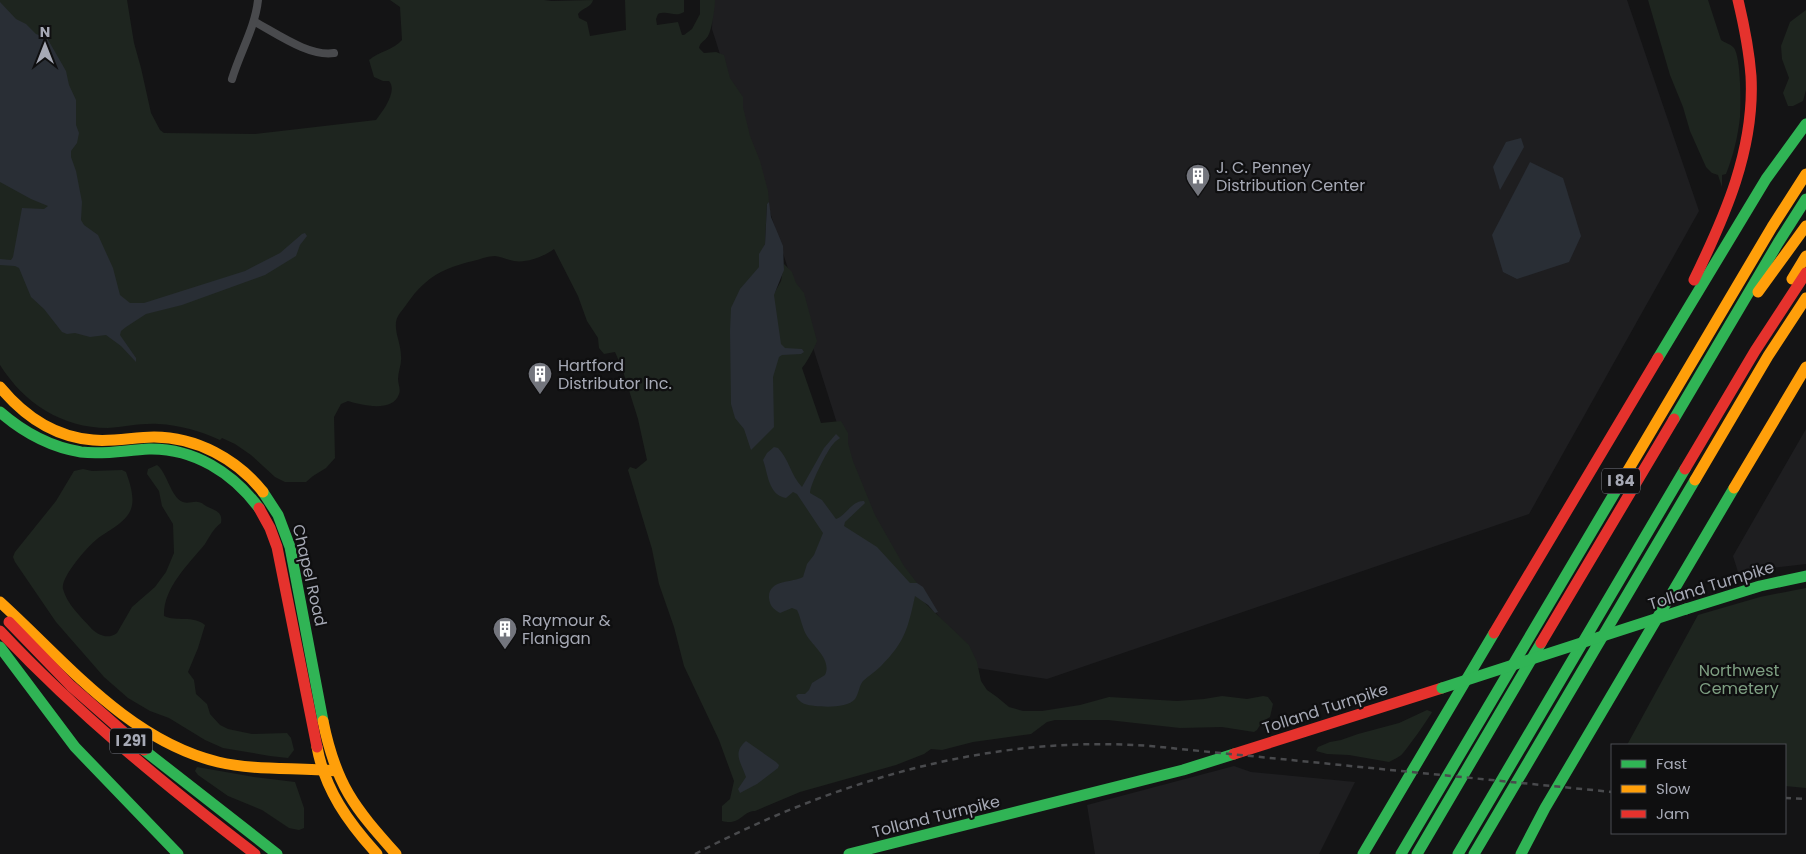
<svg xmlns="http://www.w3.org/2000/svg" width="1806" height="854" font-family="Poppins,sans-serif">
<rect width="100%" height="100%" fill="#141415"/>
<!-- built -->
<g fill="#1e1e20">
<polygon points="713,0 1627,0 1699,211 1529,514 1047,679 977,668 868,521 712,29"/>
<polygon points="1806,429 1806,564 1738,572 1733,556"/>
<polygon points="1234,766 1251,772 1355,782 1319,854 1095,854 1087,805"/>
</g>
<!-- green -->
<g fill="#1e251f">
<path d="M0 0H127L134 43 141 68 151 113 160 130 164 133 255 134 376 120C383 111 398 91 389 81H383L374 77 369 60C378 52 395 49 402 40L400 7 390 0H544L552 1 593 0C592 7 582 8 578 14L579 18 587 22 590 36 626 30 625 0H684V12C675 18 668 10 658 14L656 19 657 25 678 22 682 35H684L692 29 700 14V0H715C715 7 712 30 708 36 705 41 700 42 699 48L704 53 716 52 724 55 730 78 743 97V107L750 136 760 161 768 191 769 202 767 204 765 244 763 248 775 292 781 281 784 264 792 272 796 283 804 293 817 341C814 349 807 362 802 368L821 423 841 421 848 433V443L853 461 875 515 904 566 917 583H912L926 604 969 645 977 662 981 681 987 690 997 697 1009 707 1023 711H1042L1080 705 1109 697 1177 701 1204 699 1222 696 1247 699 1263 696 1268 697 1273 704 1270 717 1262 722 1257 730 1254 732 1222 727 1180 728 1108 720H1055L1047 722 1031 734 973 742 942 750 931 749 924 754 896 765 800 792 755 811C742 811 741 826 722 821V806L730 799 734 781 719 740 684 666 674 627 659 584 652 549 628 470 630 467 636 469 647 460 638 419 622 368 615 352 604 354 599 348 598 338 587 321 578 296 554 249C543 257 527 263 514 261 508 260 502 257 495 256 488 256 481 259 473 261 456 265 438 271 425 283 415 291 408 303 400 313 390 325 401 341 401 356 402 364 398 371 398 379 398 384 401 389 399 394 393 413 361 405 348 401L341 404 334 417 335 458 326 468 313 476 306 482H285L275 477 251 455 235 444 222 438 220 440C200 431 180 425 158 424 141 423 124 427 108 428 62 428 24 403 0 365Z"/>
<path d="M1648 0H1708L1721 40C1725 43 1731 44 1734 48 1741 58 1741 104 1740 117 1738 136 1733 157 1726 174L1722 175V187L1718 175 1712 173 1706 167 1690 131 1683 107 1670 75Z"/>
<polygon points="1806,10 1806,90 1803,101 1793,106 1788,106 1783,93 1789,78 1782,59 1781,46 1790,22"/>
<path d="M157 465C167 472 171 498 183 502 188 504 193 501 198 502 202 502 205 506 208 507 216 511 223 512 221 523 213 529 210 536 205 544 188 565 163 588 164 616 177 622 193 615 205 625L198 648 188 672 194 680 196 694 207 704 210 714 220 725 228 729 252 734 287 733 291 738 294 750 288 758 270 756 223 748 205 740 169 718 150 711 128 698 104 677 56 622 15 562 13 557 15 552 56 501 74 471 83 469 92 471 122 470 126 472C130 483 135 498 131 509 126 523 107 531 97 539 87 547 60 578 63 589 67 604 80 616 90 627 97 635 108 640 117 633L132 607 155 587 166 572 174 553 173 524 162 506 159 491 147 474 148 469Z"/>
<polygon points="1806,588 1806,788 1785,786 1785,745 1627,745 1698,615 1760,597"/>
<path d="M1427 710 1432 712C1431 715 1407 749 1403 753 1400 757 1394 759 1389 762L1349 755 1327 754 1316 751 1318 747 1330 742 1341 740 1358 734 1399 723Z"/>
<polygon points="197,767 254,777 295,782 304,808 304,828 299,830 289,828 262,810 228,796 198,775 195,771"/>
</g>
<!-- water -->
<g fill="#292e35">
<polygon points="0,2 16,19 26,24 36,34 47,38 66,71 69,85 76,100 76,125 79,133 77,143 71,151 71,157 76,171 82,202 81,220 84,225 98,235 113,268 120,295 130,303 144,303 245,271 280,253 302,234 305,233 307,236 300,245 296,256 265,275 182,305 146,314 126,327 121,331 120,335 136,358 136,362 121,346 106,335 90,337 75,333 67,334 62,332 44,309 31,297 19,268 15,266 0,265 0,259 11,260 13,257 22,208 44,209 48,206 31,199 0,182"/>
<polygon points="1521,138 1524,147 1500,190 1493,167 1506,142"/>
<polygon points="1530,162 1563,178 1581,236 1569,262 1517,279 1503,272 1492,235"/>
<polygon points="769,202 771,217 783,246 784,270 774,295 781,344 785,348 802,349 804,352 801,354 782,355 779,357 773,377 774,427 751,450 744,429 735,418 731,404 730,331 731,308 740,289 759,267 759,254 765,244 767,204"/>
<path d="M836 434 840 438C838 440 835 441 834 443 827 450 810 485 810 493L822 500 836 519C846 516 852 500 864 501L865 503 863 505 845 522 844 526 877 547 910 583H917L923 587 938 612 935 613 928 605 915 596C908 628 905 642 881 666 875 672 868 676 863 681 859 686 859 693 855 699 848 708 826 707 815 706 807 705 800 704 796 696L798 694H805L809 690 812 683 825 675C832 660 814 647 807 636 802 628 801 618 797 610L792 608 780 613C773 609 770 606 769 598 768 579 793 583 803 577L807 564 814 555 823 533 797 494 793 492 786 498C768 495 768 473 763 460L767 453 774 447 778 448C789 459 791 476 802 487L824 448Z"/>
<path d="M746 741 776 762 779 765 778 768 757 784 740 793 738 789 746 777C741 762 732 753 746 741Z"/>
</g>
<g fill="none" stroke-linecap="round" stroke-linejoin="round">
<!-- street -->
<g stroke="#494a4d" stroke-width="8">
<path d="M255 22C276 33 309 57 334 53"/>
<path d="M232 79C240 52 255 28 258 0"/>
</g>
<!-- fast -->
<g stroke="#30b455" stroke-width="11">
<polyline points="1658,358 1766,179 1806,124"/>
<path d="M0 412C23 432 50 447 81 452 104 455 126 450 149 449 194 448 233 473 259 508"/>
<polyline points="1674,419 1778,243 1806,199"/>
<polyline points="263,492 278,515 290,547 323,721"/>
<polyline points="1686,609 1760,586 1806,576"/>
<polyline points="0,647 75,747 178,854"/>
<polyline points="144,750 277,854"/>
<polyline points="849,854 1183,770 1234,754"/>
<polyline points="1363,854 1494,633"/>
<polyline points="1401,854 1627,472"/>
<polyline points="1417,854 1541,643"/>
<polyline points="1458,854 1685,469"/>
<polyline points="1474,854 1695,480"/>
<polyline points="1521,854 1545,808 1734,488"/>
</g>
<!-- slow -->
<g stroke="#ff9f0a" stroke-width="11">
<polyline points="1792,279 1806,256"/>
<polyline points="1758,292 1806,226"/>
<path d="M0 387C24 416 55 437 93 440 114 442 134 437 154 437 196 437 237 459 263 492"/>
<polyline points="1627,472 1772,227 1806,174"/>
<polyline points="1695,480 1768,356 1806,298"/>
<polyline points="1734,488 1806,367"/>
<path d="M0 602C66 662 128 740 218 762 256 771 297 767 336 771"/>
<path d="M323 721C336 785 354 807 396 854"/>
<path d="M317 747C325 790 348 822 377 854"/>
</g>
<!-- jam -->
<g stroke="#e5322d" stroke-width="11">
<path d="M1694 280C1725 216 1755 149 1751 76 1749 50 1744 25 1738 0"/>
<polyline points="1685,469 1755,351 1806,273"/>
<polyline points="259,508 270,528 277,547 317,747"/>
<polyline points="9,622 71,686 144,750"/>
<path d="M0 631C78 714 165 785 255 854"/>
<polyline points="1494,633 1658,358"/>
<polyline points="1541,643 1674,419"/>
<polyline points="1234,754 1442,688"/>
</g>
<!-- rail -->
<g stroke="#494a4d" stroke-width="2.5" stroke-dasharray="6 5" stroke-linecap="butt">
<polyline points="1785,798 1806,799"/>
<path d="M695 854C835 781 990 734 1150 746L1612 792"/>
</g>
<!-- fast-bridge -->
<polyline stroke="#30b455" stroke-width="11" points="1442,688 1686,609"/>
</g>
<!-- icons -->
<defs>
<symbol id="building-pin" viewBox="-11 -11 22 30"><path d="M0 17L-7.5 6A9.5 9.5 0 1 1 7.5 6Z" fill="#73757d" stroke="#0f0f10"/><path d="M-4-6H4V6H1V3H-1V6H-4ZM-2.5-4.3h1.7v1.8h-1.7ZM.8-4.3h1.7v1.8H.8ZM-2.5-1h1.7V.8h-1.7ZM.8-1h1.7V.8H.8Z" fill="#fff"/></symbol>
</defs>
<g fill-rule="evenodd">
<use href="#building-pin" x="1184" y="162" width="28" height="38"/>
<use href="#building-pin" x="526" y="360" width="28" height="38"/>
<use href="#building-pin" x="491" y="615" width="28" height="38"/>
</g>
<g text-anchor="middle" stroke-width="4.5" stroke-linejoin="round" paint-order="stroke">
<!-- shield labels -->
<g fill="#0f0f10" stroke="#797b84" stroke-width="1">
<rect x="1602" y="468.5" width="38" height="25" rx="4"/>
<rect x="110" y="728.5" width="42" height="25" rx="4"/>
</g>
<g font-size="15" font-weight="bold" fill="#a6a9b5">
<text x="1621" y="486">I 84</text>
<text x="131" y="746">I 291</text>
</g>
<!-- poi labels -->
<g font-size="16" fill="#a6a9b5" stroke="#0f0f10" text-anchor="start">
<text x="1216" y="173">J. C. Penney<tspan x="1216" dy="18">Distribution Center</tspan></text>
<text x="558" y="371">Hartford<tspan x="558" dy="18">Distributor Inc.</tspan></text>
<text x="522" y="626">Raymour &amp;<tspan x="522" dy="18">Flanigan</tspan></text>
</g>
<!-- street labels -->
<g font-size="16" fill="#a6a9b5" stroke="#0f0f10">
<text transform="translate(310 575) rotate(77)" y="6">Chapel Road</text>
<text transform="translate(1711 585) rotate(-17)" y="6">Tolland Turnpike</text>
<text transform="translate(1325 708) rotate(-18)" y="6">Tolland Turnpike</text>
<text transform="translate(936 816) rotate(-14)" y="6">Tolland Turnpike</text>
</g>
<!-- park labels -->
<g font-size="16" fill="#7e9f82" stroke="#0f0f10">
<text x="1739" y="676">Northwest<tspan x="1739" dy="18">Cemetery</tspan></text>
</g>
</g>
<!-- legend -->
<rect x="1611" y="744" width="175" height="90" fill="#0f0f10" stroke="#4b4d52"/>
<rect x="1621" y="760" width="25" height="8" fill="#30b455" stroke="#4b4d52"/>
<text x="1656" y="769" font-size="15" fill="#a6a9b5">Fast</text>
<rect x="1621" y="785" width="25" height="8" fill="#ff9f0a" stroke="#4b4d52"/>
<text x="1656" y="794" font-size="15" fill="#a6a9b5">Slow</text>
<rect x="1621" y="810" width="25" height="8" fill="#e5322d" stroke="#4b4d52"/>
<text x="1656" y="819" font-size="15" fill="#a6a9b5">Jam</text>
<!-- north arrow -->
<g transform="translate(45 45)" stroke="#0f0f10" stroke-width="4" paint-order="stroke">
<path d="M0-4L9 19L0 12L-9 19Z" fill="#a6a9b5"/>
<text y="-8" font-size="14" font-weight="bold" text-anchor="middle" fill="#a6a9b5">N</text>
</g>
</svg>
